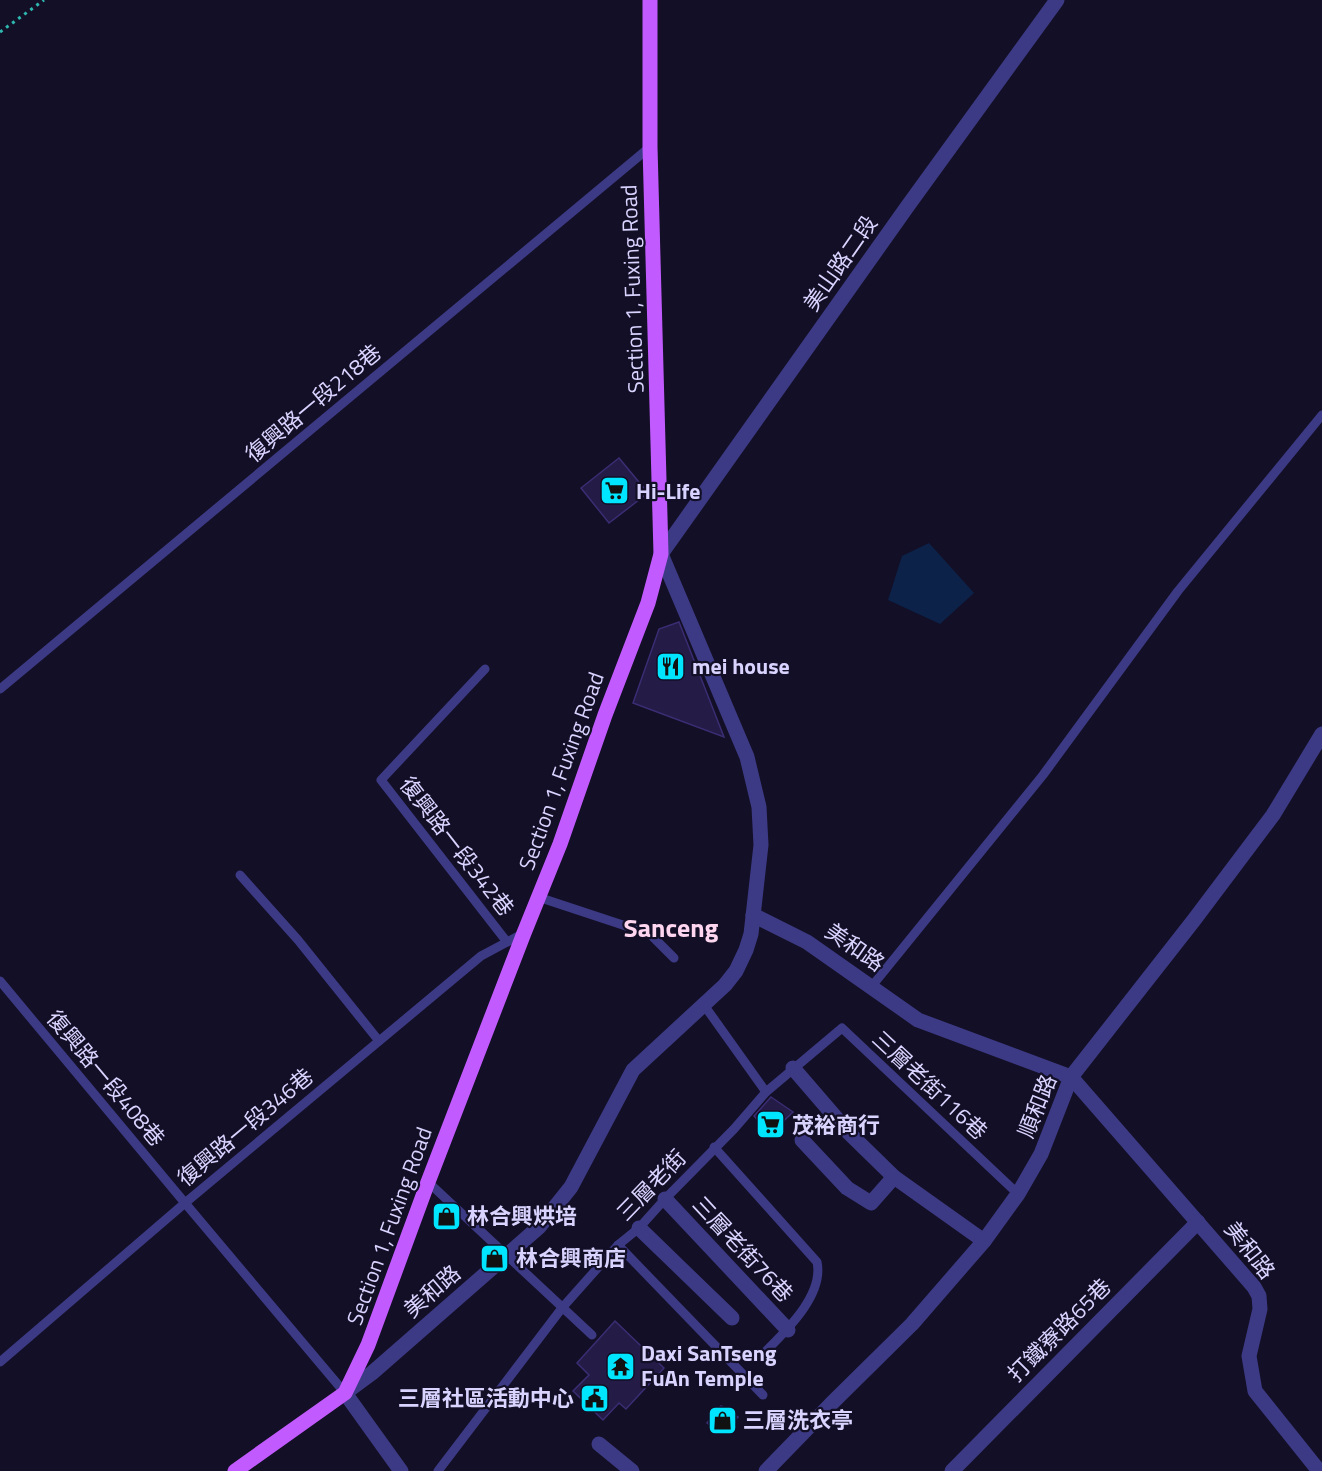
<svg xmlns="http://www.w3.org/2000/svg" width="1322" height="1471" font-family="'Titillium Web','Noto Sans TC',sans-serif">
<rect width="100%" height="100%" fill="#130f26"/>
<!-- water -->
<polygon fill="#0c2248" points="929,543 974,593 940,624 888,600 902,556"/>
<!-- building -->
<g fill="#241b47" stroke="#3b2d73" stroke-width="1.5">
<polygon points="619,458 648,493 609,523 581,488"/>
<polygon points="679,622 724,737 633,703 659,629"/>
<polygon points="771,1097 793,1112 770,1134 754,1116"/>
<polygon points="615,1321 664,1368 626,1409 619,1403 603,1420 573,1391 589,1375 577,1363"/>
<polygon points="721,1406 738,1417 719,1433 707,1423"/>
</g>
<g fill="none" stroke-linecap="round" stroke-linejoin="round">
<!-- path -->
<polyline stroke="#2fb8b0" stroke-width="3" stroke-dasharray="3 4.5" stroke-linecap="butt" points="0,32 44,0"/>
<!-- service -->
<g stroke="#3d3a85" stroke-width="9">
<polyline points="485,669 381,780 507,942"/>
<polyline points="0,689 650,147"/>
<polyline points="240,875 298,940 379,1041"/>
<polyline points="538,897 650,934 674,958"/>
<polyline points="0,981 185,1203 345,1393"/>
<polyline points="872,986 1043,775 1178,591 1322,415"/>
<polyline points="704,1005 766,1092"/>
<path d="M714 1147 817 1262C824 1294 788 1329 767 1350"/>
<polyline points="428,1182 592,1335"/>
<polyline points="618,1245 763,1395"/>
<polyline points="0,1362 185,1203 481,956 524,933"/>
<polyline points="438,1471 562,1308 618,1245 639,1228 665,1199 734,1129 766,1092 842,1028 1018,1194"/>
</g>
<!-- minor -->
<g stroke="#3d3a85" stroke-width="15">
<polyline points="753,915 807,942 918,1020 1071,1077 1254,1287 1259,1296 1260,1309 1249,1356 1255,1391 1319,1471"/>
<polyline points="793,1068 849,1133 894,1177 984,1241"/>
<polyline points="802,1140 847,1188 871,1203 894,1177"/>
<polyline points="665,1199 788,1330"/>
<polyline points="639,1228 732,1318"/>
<polyline points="599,1444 632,1471"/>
<polyline points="401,1471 345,1393 372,1373 539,1227 571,1187 633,1070 725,985 736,971 746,950 751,934 761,845 759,807 747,757 661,554"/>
<polyline points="766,1471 833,1402 912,1324 984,1241 1018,1194 1041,1154 1071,1077 1194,920 1273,815 1322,734"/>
<polyline points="952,1471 1198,1222"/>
</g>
<!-- tertiary -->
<polyline stroke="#3d3a85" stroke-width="15" points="661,554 907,207 1057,0"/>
<!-- primary -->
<polyline stroke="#c25bff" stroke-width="15" points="235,1471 345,1393 368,1345 428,1182 524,933 560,844 605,715 648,603 661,554 650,147 650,0"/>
</g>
<!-- icons -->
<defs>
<symbol id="supermarket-square" viewBox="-11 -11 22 22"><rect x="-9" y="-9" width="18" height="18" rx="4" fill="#00e5ff" stroke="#130f26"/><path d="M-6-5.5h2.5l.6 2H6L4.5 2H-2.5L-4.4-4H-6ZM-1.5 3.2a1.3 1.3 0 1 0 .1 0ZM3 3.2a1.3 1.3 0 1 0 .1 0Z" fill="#111"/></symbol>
<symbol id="restaurant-square" viewBox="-11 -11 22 22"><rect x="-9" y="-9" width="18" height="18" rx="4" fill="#00e5ff" stroke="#130f26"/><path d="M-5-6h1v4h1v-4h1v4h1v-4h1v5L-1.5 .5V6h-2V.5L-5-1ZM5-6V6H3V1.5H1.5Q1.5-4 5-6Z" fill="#111"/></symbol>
<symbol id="shop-square" viewBox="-11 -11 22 22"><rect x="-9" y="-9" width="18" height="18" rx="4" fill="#00e5ff" stroke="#130f26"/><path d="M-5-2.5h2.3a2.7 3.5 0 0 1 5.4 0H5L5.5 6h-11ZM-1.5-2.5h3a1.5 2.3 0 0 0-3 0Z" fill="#111"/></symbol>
<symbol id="temple-square" viewBox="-11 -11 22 22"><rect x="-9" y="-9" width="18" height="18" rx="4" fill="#00e5ff" stroke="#130f26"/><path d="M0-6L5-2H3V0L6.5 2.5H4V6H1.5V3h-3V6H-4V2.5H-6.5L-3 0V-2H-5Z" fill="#111"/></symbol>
<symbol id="civic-square" viewBox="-11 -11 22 22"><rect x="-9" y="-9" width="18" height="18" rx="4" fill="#00e5ff" stroke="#130f26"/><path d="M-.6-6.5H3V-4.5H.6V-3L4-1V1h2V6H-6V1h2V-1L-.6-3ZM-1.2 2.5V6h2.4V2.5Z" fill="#111"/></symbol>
</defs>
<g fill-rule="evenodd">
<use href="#supermarket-square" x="598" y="474" width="33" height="33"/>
<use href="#restaurant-square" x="654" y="650" width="33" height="33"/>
<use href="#supermarket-square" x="754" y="1108" width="33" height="33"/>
<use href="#shop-square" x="430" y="1200" width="33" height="33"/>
<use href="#shop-square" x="478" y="1242" width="33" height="33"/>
<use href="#temple-square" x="604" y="1350" width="33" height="33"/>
<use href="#civic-square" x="578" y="1382" width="33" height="33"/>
<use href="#shop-square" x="706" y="1404" width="33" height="33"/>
</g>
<g text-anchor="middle" stroke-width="4.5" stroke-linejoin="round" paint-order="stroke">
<!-- street labels -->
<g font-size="22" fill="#d9d4ff" stroke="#130f26">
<text transform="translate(840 263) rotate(-55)" y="8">美山路二段</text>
<text transform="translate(632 289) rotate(-92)" y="8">Section 1, Fuxing Road</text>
<text transform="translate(313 403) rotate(-40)" y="8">復興路一段218巷</text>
<text transform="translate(561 771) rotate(-70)" y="8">Section 1, Fuxing Road</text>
<text transform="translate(457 846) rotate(52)" y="8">復興路一段342巷</text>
<text transform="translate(855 947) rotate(35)" y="8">美和路</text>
<text transform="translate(106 1078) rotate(50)" y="8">復興路一段408巷</text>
<text transform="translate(930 1085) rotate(43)" y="8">三層老街116巷</text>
<text transform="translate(1037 1106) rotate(-68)" y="8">順和路</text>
<text transform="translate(245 1127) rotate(-40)" y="8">復興路一段346巷</text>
<text transform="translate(651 1185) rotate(-46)" y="8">三層老街</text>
<text transform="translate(389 1226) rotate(-70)" y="8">Section 1, Fuxing Road</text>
<text transform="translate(743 1249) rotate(47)" y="8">三層老街76巷</text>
<text transform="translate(1250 1250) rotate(52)" y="8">美和路</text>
<text transform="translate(432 1291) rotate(-41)" y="8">美和路</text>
<text transform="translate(1059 1330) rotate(-45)" y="8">打鐵寮路65巷</text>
</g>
<!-- poi labels -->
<g font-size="22" font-weight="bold" fill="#d9d4ff" stroke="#130f26" text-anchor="start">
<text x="636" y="499">Hi-Life</text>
<text x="692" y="674">mei house</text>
<text x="792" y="1133">茂裕商行</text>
<text x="467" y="1224">林合興烘培</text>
<text x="516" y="1266">林合興商店</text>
<text x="641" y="1361">Daxi SanTseng<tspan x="641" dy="25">FuAn Temple</tspan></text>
<text x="574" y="1406" text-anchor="end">三層社區活動中心</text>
<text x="743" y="1428">三層洗衣亭</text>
</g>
<!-- quarter labels -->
<g font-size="26" font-weight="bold" fill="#ffd6f0" stroke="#130f26">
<text x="671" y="937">Sanceng</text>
</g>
</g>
</svg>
